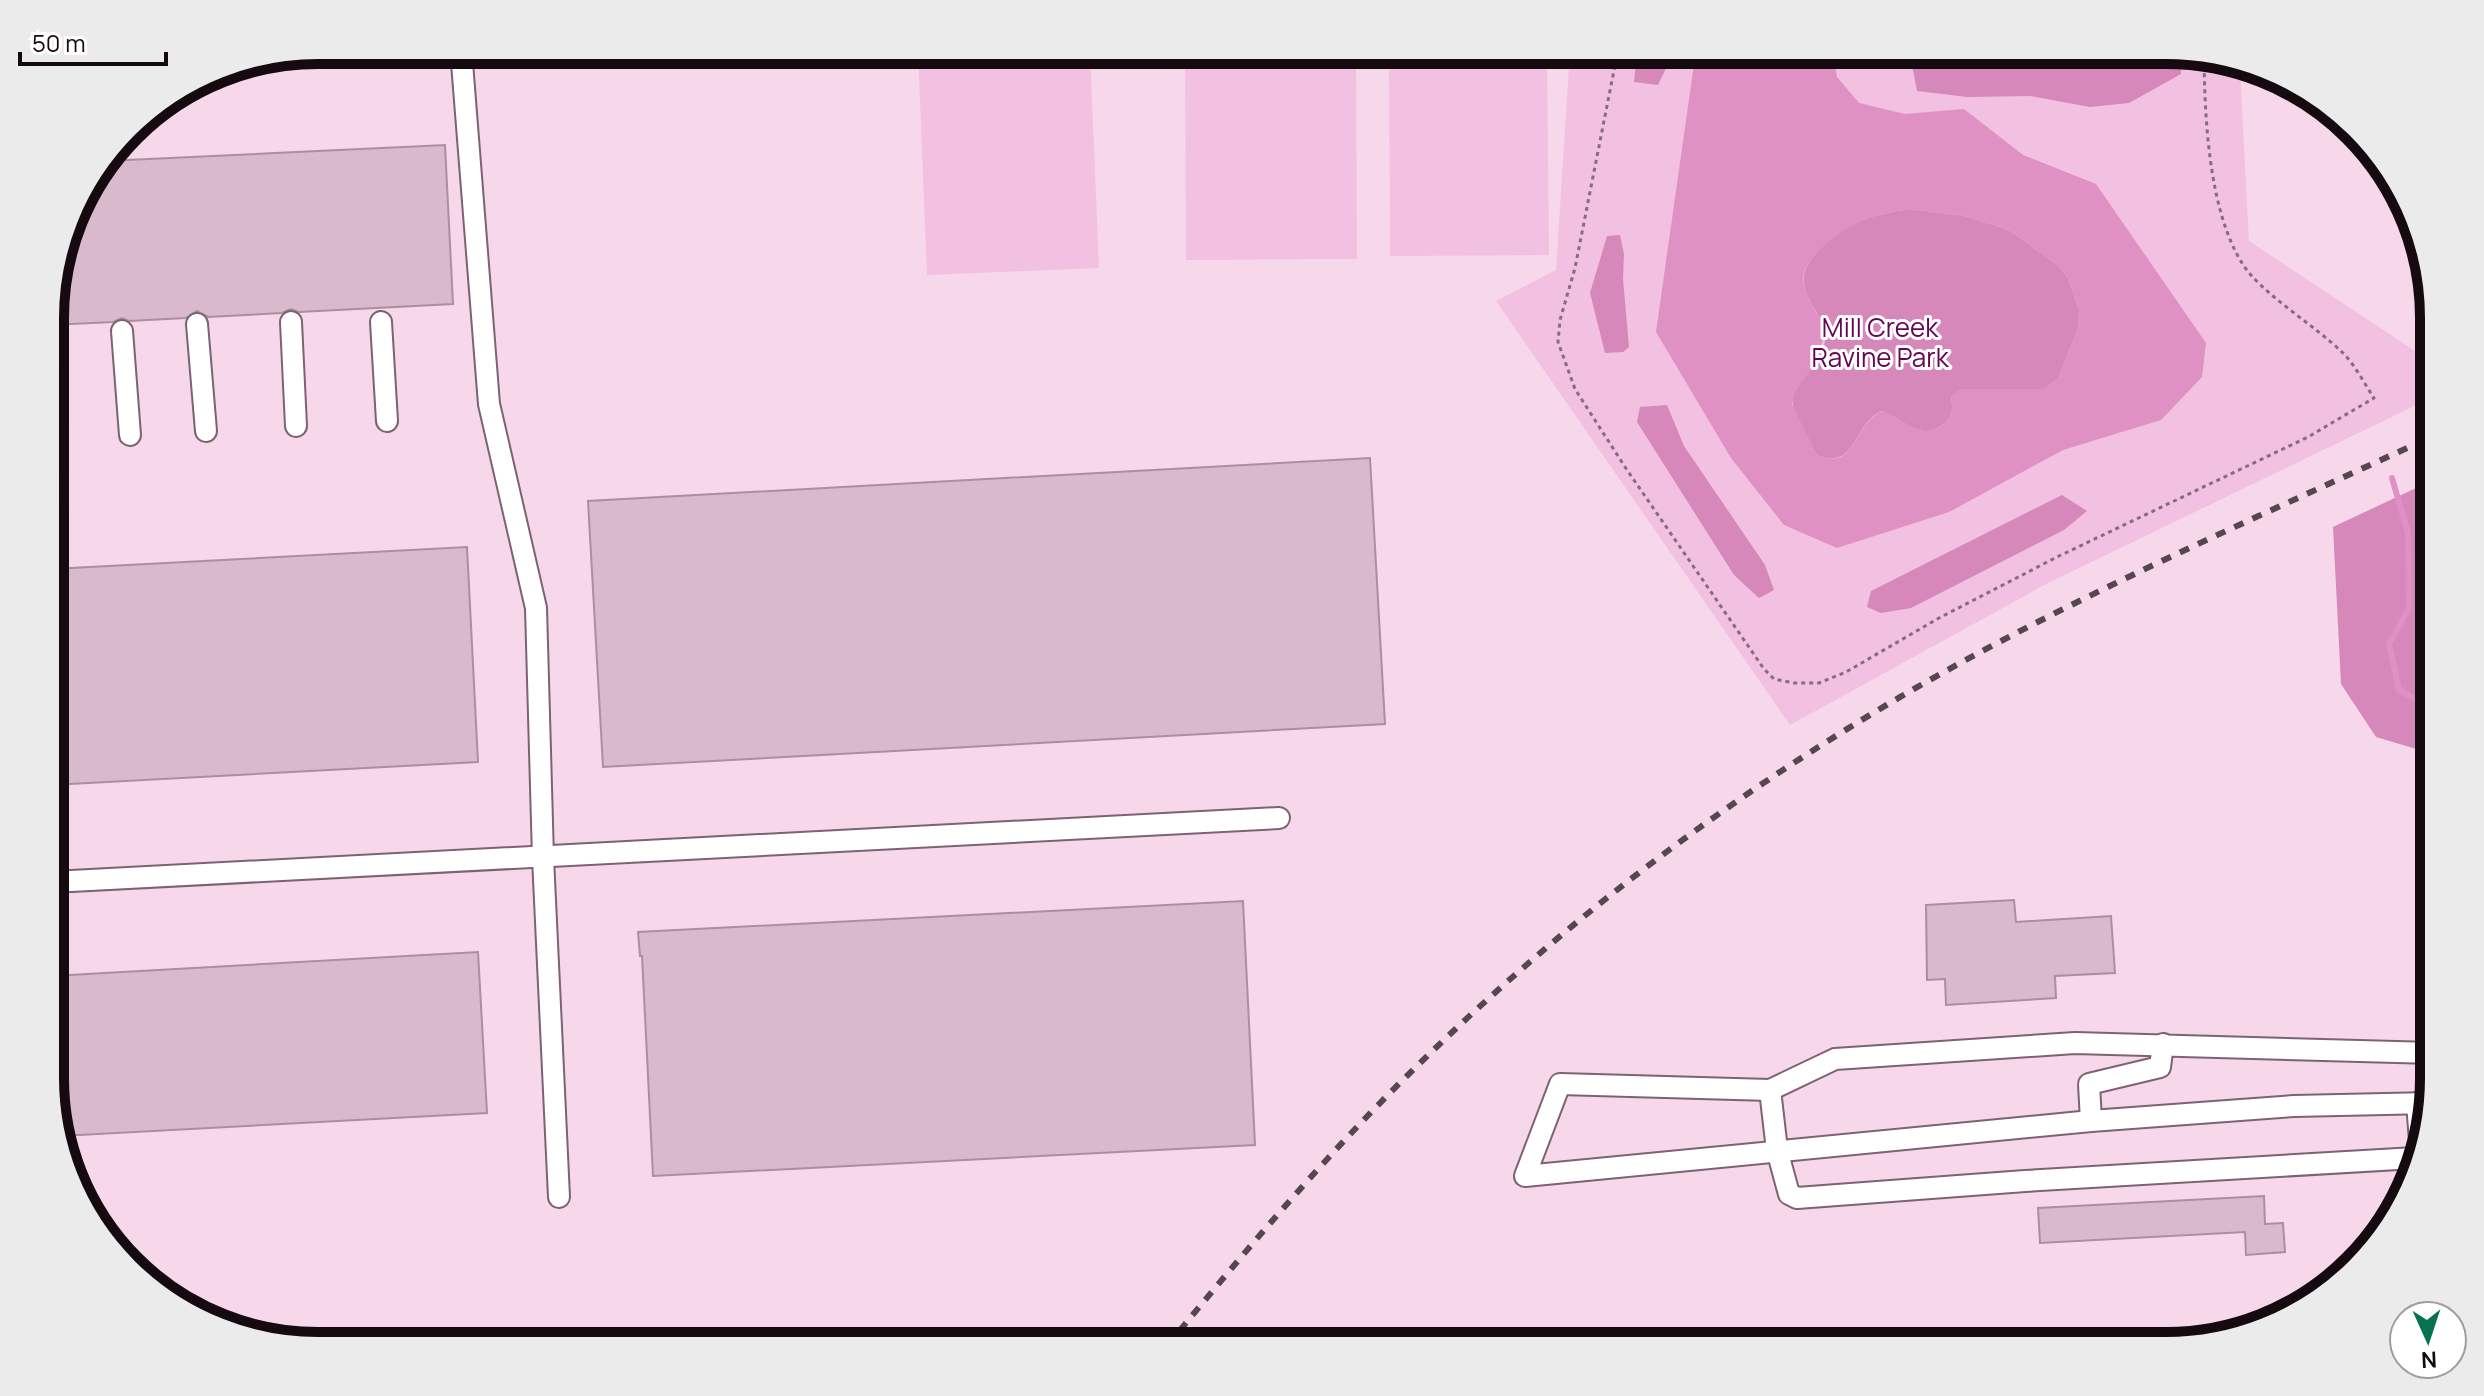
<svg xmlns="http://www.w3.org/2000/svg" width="2484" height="1396" font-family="Manrope,sans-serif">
<rect width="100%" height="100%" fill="#f7d8eb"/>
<!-- green -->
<g fill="#f2c0e0">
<polygon points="918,50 1090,50 1099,268 927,275"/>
<polygon points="1185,50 1356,50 1357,259 1186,260"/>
<polygon points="1389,50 1547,50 1549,255 1390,256"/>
<polygon points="1570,50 2167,50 2240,70 2249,241 2433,363 2433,397 2048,583 1790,725 1496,301 1556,270"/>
</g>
<!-- forest -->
<g fill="#d688bb">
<polygon points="1637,50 1672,50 1673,54 1658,85 1634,82"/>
<polygon points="1909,50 2167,50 2181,54 2181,74 2129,103 2090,107 2030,96 1967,97 1917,91"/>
<path d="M1909 209 1965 216 2009 230 2060 267 2068 278 2079 310 2078 329 2058 378 2045 389H2013L1951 397C1953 410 1953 417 1942 425 1920 442 1904 419 1882 411 1853 422 1857 472 1817 455 1810 440 1797 422 1793 405 1788 387 1822 362 1825 341 1827 319 1807 305 1804 284 1799 260 1836 233 1856 223 1873 215 1891 212 1909 209Z"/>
<polygon points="1620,235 1624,254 1623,279 1629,347 1623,352 1605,353 1590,293 1607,236"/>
<polygon points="1667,405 1684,446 1765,565 1774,590 1759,598 1734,575 1637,422 1640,407"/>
<polygon points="2433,480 2433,754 2376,737 2341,684 2333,527"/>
<polygon points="2062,495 2087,511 2064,530 1911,608 1881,613 1867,607 1871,591"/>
</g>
<!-- water -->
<path fill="#df91c4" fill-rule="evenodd" d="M1696 50H1832L1837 77 1859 103 1905 114 1964 109 2023 155 2096 184 2206 343 2202 377 2161 420 2063 450 1949 512 1837 548 1784 525 1731 458 1656 332ZM1909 209 1965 216 2009 230 2060 267 2068 278 2079 310 2078 329 2058 378 2045 389H1959L1951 397C1953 410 1953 417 1942 425 1920 442 1904 419 1883 411 1853 422 1857 473 1817 455L1792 404 1794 393 1815 364 1826 331C1819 314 1805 299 1803 280 1802 259 1837 233 1855 224 1872 215 1891 212 1909 209Z"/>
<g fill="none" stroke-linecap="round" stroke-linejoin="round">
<!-- stream -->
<polyline stroke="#df91c4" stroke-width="6" points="2392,478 2408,533 2409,608 2389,644 2399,690 2433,708"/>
</g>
<!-- building -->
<g fill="#d8bacc" stroke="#ab8ea0" stroke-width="2">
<polygon points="445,145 453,304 299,312 291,309 282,313 208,317 197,311 186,318 129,321 122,318 113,322 52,325 52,283 78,199 106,161"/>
<polygon points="1370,458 1385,724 603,767 588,501"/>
<polygon points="467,547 478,762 52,785 52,569"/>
<polygon points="2014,900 2016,922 2111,916 2115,973 2055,976 2056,998 1946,1005 1945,979 1927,980 1926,905"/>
<polygon points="1243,901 1255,1145 653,1176 642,956 640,956 638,932"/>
<polygon points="478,952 487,1113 61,1136 52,1113 52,976"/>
<polygon points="2264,1196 2265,1224 2283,1223 2285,1252 2246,1255 2245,1232 2040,1243 2038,1208"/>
</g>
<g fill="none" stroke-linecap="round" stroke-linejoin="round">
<defs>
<g id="minor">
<polyline points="461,50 489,404 536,608 543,858 559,1197"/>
<polyline points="291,322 296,426"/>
<polyline points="381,322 387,421"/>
<polyline points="197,324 206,431"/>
<polyline points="122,331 130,435"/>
<polyline points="52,882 1279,818"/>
<polyline points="1770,1090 1777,1150 1789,1194 1797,1198 2025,1181 2415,1158"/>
<polyline points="2417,1103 2420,1141"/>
<polyline points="2431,1103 2294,1106 2091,1121 1525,1176 1560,1084 1770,1090 1835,1059 2075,1043 2433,1053"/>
<polyline points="2091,1121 2089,1084 2160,1067 2163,1044"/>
</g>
</defs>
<!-- minor casing -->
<use href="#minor" stroke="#7d6273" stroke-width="24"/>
<!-- path -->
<path stroke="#836f7b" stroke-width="3" stroke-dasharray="4 4" stroke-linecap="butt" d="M1618 50 1575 268 1560 320 1558 342 1575 389 1625 467 1764 669 1774 679 1794 683H1819L1846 672 1939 618 2057 557 2308 437 2374 398C2364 383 2355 365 2343 353 2316 326 2260 293 2242 263 2209 210 2205 121 2204 60"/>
<!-- minor -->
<use href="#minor" stroke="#fff" stroke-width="20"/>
<!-- rail -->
<path stroke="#564650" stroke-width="6" stroke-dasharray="10 10" stroke-linecap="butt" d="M1167 1346C1246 1250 1326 1155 1415 1068 1547 938 1694 823 1852 726 2036 612 2237 527 2433 436"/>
</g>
<g text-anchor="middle" stroke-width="6" stroke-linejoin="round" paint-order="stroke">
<!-- park labels -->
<g font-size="26" fill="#660550" stroke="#fff">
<text x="1880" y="337">Mill Creek<tspan x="1880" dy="30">Ravine Park</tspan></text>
</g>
</g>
<!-- crop -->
<path d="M0 0H2484V1396H0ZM318 64H2166A254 254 0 0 1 2420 318V1078A254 254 0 0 1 2166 1332H318A254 254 0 0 1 64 1078V318A254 254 0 0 1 318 64Z" fill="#ecebec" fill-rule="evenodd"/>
<path fill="none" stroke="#140a10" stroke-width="10" d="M318 64H2166A254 254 0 0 1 2420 318V1078A254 254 0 0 1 2166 1332H318A254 254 0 0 1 64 1078V318A254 254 0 0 1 318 64Z"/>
<!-- north arrow -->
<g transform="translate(2428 1340) rotate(177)"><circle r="38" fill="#ffffff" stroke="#a19d9f" stroke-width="2"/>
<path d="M0-6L14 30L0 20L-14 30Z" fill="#06734c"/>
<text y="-12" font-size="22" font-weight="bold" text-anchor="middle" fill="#140a10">N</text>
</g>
<!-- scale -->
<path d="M20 52v12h146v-12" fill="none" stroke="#140a10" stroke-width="4"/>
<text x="32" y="52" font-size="24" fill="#140a10" stroke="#ffffff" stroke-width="6" paint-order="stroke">50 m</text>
</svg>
